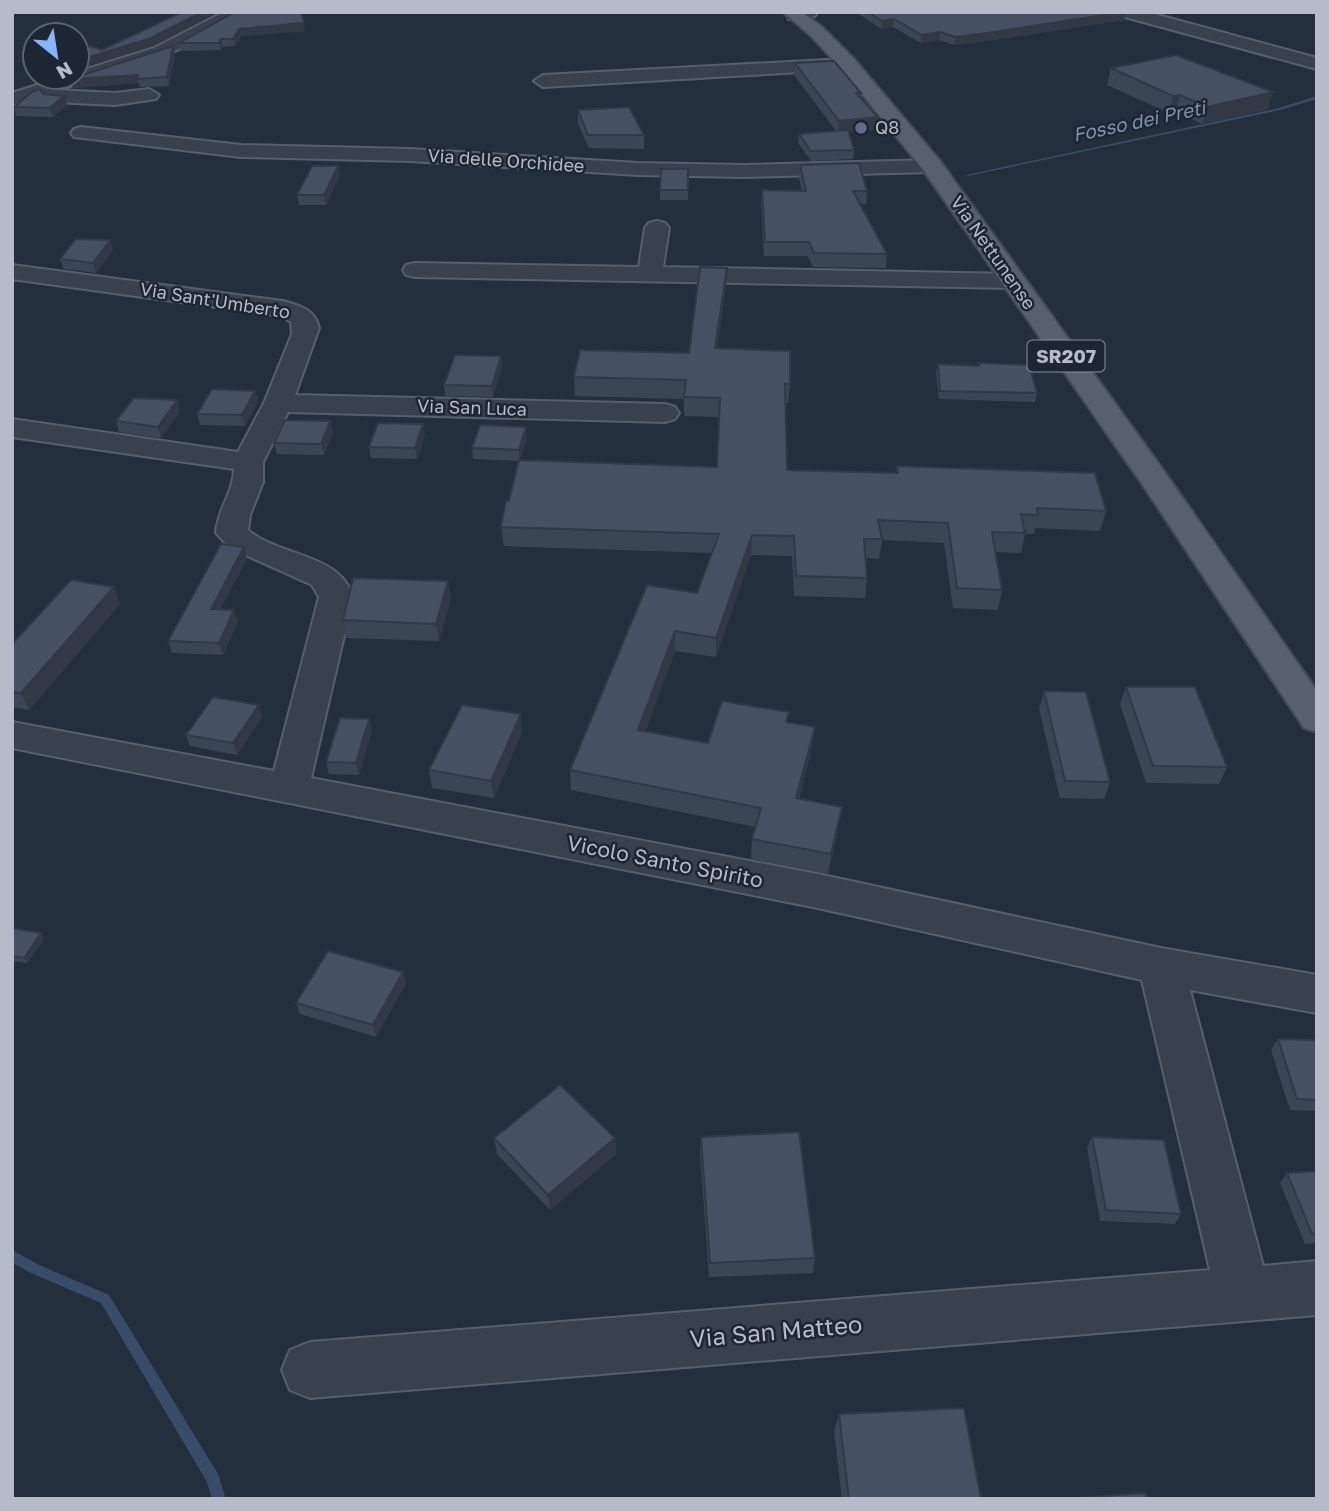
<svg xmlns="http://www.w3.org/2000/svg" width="1329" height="1511" font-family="'Golos Text',sans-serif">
<rect width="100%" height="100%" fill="#242f3e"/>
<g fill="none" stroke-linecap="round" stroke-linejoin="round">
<!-- stream -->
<g fill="#394c67" fill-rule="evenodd">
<polygon points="1317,96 1317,99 1280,110 968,176 966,175 1279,108"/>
<polygon points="12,1250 39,1265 109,1295 218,1474 226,1499 212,1499 207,1482 101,1303 31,1273 12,1263"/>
</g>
<defs>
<g id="minor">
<polygon points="224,12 246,12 166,56 58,90 115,93 149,89 159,95 156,99 115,105 53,102 46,100 44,95 12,105 12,93 62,77 77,77 77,72 154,48"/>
<polygon points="788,12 817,12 815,16 795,20 789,19 787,15"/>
<polygon points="1119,12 1147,12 1317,58 1317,69 1121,16"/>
<polygon points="845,59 852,61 854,65 852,69 543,87 534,81 543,75"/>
<polygon points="81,127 241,145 410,149 638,163 744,165 932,160 940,161 943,166 940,171 932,172 744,177 638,175 410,161 241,157 74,137 71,133 74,129"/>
<polygon points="657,221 665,223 669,228 663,267 1013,274 1022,276 1025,281 1022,286 1013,288 415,277 406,275 403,270 406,265 415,263 639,267 645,228 649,223"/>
<path d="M12 265 283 301C300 306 315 309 319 328L295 395 665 404 675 407 679 413 675 419 665 422 288 412 263 462V482L250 515 248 530C279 557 340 553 353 597L311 778 818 874 1161 948 1317 975V1013L1190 990 1263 1266 1317 1261V1315L310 1398 290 1390 282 1370 290 1350 310 1342 1210 1270 1142 980 818 908 12 748V722L274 771 319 597 312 585 230 548 216 533C217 510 234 492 234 469L12 437V419L238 452 264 403 292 334 291 322 281 316 12 279Z"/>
</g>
<polygon id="major" points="783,12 802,12 822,27 855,60 940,161 1166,474 1317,691 1317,732 1304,728 1140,481 924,171 841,68 810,35"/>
</defs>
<!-- minor casing -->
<use href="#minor" stroke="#565f6c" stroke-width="4"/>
<!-- major casing -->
<use href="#major" stroke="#414a57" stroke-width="4"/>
<!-- minor -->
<use href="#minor" fill="#38414e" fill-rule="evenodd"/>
<!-- major -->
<use href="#major" fill="#56606e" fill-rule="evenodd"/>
</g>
<!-- wall -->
<g fill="#3b4654">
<polygon points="235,12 305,31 241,36 235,46 223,47 221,50 181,51 179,43"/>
<polygon points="856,12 1126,12 1124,20 993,40 954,45 939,40 921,43 893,27 881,29"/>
<polygon points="175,54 169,86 140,87 139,83 73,88 70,79"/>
<polygon points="795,63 861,93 861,99 878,117 877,130 849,132 854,150 853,159 811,161 798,143 799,134 836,131 794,75"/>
<polygon points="1111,68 1268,109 1202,124 1176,112 1169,113 1107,85"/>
<polygon points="43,94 67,105 53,117 16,116 14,107"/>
<polygon points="578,110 644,135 644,149 589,148 578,124"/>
<polygon points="800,165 867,191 866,204 860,204 887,254 886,268 813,267 808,256 764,256 761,204 762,190 802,191 799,178"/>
<polygon points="661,169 688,169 688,200 660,200"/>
<polygon points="340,175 326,205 299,205 297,195"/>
<polygon points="113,250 96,273 64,269 60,259"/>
<polygon points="727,268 726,285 717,349 790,384 788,403 785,403 787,470 896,473 897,466 1106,511 1100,531 1035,528 1034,534 1025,534 1021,553 995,552 1002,590 998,610 953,608 944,543 882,540 879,559 865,558 867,578 865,598 794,596 792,556 751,555 716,657 675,651 645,732 708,743 788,722 815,727 812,747 799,799 839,827 828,874 751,859 752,839 756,827 571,790 570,770 697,593 712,553 504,546 501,527 519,461 473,459 472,448 527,438 520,460 717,467 719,417 684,416 684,399 575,396 574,377 689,353"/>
<polygon points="501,356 502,367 493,397 445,396 444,385"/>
<polygon points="978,363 1037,393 1035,402 939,399 936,373 938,364 978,366"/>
<polygon points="255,391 258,401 245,426 200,425 197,414"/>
<polygon points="180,411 161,438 119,432 116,421"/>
<polygon points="330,421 333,432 324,455 277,454 274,443"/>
<polygon points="425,435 417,459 371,458 369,447"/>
<polygon points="247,559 220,609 238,621 223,655 172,653 168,641"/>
<polygon points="114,587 120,604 29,710 12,707 12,644"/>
<polygon points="451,598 439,641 346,638 343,620"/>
<polygon points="1126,687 1227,767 1219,784 1146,783 1120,704"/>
<polygon points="1044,691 1110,782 1104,799 1060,798 1039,709"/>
<polygon points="262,717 237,755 190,746 186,735"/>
<polygon points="369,719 372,730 359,775 329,774 326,762"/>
<polygon points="522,732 494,798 432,788 429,770"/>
<polygon points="12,928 41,933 44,939 27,963 12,961"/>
<polygon points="403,972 406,983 376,1037 300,1014 296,1003"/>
<polygon points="1278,1039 1317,1040 1317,1111 1290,1110 1271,1050"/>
<polygon points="701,1137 815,1258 813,1273 709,1277 700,1153"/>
<polygon points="1092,1137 1181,1214 1175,1224 1100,1221 1087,1148"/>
<polygon points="494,1138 615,1138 616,1154 550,1210 497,1154"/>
<polygon points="1317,1171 1317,1243 1305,1244 1280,1183 1287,1173"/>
<polygon points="839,1414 981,1499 842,1499 834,1431"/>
</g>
<!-- shaded-wall -->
<g fill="#303945">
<polygon points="202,12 218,12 153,46 77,69 77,61"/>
<polygon points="1123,12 1126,12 1124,20 993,40 954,45 955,37"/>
<polygon points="894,19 893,27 881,29 882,21"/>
<polygon points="304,23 305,31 241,36 235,46 233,39 239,29"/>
<polygon points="940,32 939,40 921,43 922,35"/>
<polygon points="221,39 223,47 221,50 219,43"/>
<polygon points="173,46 175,54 169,86 167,77"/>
<polygon points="138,75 137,79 139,83 73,88 70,79"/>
<polygon points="1273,92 1268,109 1202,124 1207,107"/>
<polygon points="1180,95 1176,112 1169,113 1173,96"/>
<polygon points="64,96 67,105 53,117 50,108"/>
<polygon points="878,117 877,130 838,133 839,121"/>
<polygon points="338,166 340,175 326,205 324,195"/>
<polygon points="110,240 113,250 96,273 93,263"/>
<polygon points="727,268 726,285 715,367 715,348"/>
<polygon points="501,356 502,367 493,397 492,386"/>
<polygon points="255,391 258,401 245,426 242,415"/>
<polygon points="177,400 180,411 161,438 158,427"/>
<polygon points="330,421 333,432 324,455 321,444"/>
<polygon points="423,424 425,435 417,459 415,448"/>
<polygon points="526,427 527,438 520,461 519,450"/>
<polygon points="752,535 751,555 716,657 716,638"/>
<polygon points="244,547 247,559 214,620 211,609"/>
<polygon points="448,581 451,598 439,641 436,624"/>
<polygon points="114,587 120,604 29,710 21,693"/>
<polygon points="234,610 238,621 223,655 219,643"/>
<polygon points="675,631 675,651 638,750 638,730"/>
<polygon points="259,705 262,717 237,755 233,743"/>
<polygon points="521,714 522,732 494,798 491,781"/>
<polygon points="369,719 372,730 359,775 356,763"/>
<polygon points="815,727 812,747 794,818 796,798"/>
<polygon points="842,807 839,827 828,874 831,854"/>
<polygon points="41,933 44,939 27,963 24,958"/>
<polygon points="403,972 406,983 376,1037 373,1025"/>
<polygon points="615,1138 616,1154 550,1210 548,1195"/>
</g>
<!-- building -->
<g fill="#455162" stroke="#303945" stroke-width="2">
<polygon points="182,12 202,12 151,38 77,61 77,57 91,46 102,50"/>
<polygon points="235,12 301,12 304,23 239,29 233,39 221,39 219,43 179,43"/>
<polygon points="868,12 1123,12 994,32 955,37 940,32 922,35 894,19 882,21"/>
<polygon points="173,46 167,77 137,79 138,75 70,79"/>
<polygon points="1176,55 1273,92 1207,107 1180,95 1173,96 1111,68"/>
<polygon points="834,61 861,93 856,93 878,117 839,121 795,63"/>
<polygon points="40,89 43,94 64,96 50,108 14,107 32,92"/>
<polygon points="629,107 644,135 588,135 578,110"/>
<polygon points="848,130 854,150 811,151 799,134"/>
<polygon points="859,163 867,191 853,191 887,254 814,253 809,242 765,242 762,190 806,191 800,165"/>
<polygon points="312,166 338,166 324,195 297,195"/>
<polygon points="661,169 688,169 688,190 660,190"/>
<polygon points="76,239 110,240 93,263 60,259"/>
<polygon points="700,267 727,268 715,348 790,351 790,384 785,384 787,470 898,473 897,466 1095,473 1106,511 1037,508 1038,515 1021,514 1025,533 992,532 1002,590 957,588 948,523 878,520 882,539 864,539 867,578 796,576 794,536 752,535 716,638 675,631 638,730 708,743 722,701 789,712 786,722 815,727 796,798 842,807 831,854 752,839 761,808 570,770 647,585 697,593 719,534 501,527 506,501 509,501 519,460 717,467 720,398 684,397 686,380 574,377 580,350 689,353"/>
<polygon points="455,355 501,356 492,386 444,385"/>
<polygon points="978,363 1029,365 1037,393 940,391 938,364 979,366"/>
<polygon points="212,389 255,391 242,415 197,414"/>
<polygon points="134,398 177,400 158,427 116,421"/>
<polygon points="285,420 330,421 321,444 274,443"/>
<polygon points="378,423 423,424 415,448 369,447"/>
<polygon points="480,425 526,427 519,450 472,448"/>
<polygon points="221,544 244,547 211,609 234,610 219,643 168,641"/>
<polygon points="353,578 448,581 436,624 343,620"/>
<polygon points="71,580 114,587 21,693 12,692 12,644"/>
<polygon points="1126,687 1195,687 1227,767 1153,766"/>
<polygon points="1044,691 1086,692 1110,782 1065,781"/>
<polygon points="213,697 259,705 233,743 186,735"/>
<polygon points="462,705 521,714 491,781 429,770"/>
<polygon points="340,718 369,719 356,763 326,762"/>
<polygon points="12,928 41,933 24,958 12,956"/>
<polygon points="328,951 403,972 373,1025 296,1003"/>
<polygon points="1278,1039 1317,1040 1317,1100 1297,1099"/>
<polygon points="560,1085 615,1138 548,1195 494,1138"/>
<polygon points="799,1132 815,1258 710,1263 701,1137"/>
<polygon points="1092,1137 1164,1140 1181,1214 1106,1210"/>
<polygon points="1317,1171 1317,1233 1312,1234 1287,1173"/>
<polygon points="964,1408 981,1499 849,1499 839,1414"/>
<polygon points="1145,1493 1147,1499 1063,1499"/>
</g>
<!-- markers -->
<circle fill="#5c6f8a" stroke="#1d2633" stroke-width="2.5" cx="861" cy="128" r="7"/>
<g text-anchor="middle" stroke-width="5" stroke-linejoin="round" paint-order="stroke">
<!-- far-poi labels -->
<g font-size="18" fill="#b4bcc9" stroke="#1d2633" text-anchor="start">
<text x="875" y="134">Q8</text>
</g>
<!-- far-street labels -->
<g font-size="18" fill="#b4bcc9" stroke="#1d2633">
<text transform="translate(506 161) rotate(4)" y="6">Via delle Orchidee</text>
<text transform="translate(993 253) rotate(55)" y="6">Via Nettunense</text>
<text transform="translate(215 301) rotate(9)" y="6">Via Sant'Umberto</text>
<text transform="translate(472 408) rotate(2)" y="6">Via San Luca</text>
</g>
<!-- far-water labels -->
<g font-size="19" font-style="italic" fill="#7c92b1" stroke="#1d2633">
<text transform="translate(1139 121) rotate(-12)" y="7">Fosso dei Preti</text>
</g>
<!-- shield labels -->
<rect fill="#1d2633" stroke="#878f9c" stroke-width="2" x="1027.5" y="340.5" width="77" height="31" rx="5"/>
<g font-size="19" font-weight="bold" fill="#b4bcc9">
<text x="1066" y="363">SR207</text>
</g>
<!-- street labels -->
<g font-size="21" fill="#b4bcc9" stroke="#1d2633">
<text transform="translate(665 862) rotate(11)" y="7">Vicolo Santo Spirito</text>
</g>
<!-- near-street labels -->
<g font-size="24" fill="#b4bcc9" stroke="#1d2633">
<text transform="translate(776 1332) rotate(-5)" y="8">Via San Matteo</text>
</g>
</g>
<!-- border -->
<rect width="1329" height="1511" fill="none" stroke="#b4bcc9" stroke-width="28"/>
<!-- north arrow -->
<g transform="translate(56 56) rotate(150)"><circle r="33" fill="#1d2633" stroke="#59626f" stroke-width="2"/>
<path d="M0-5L12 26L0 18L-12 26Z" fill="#8ab4f8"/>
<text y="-10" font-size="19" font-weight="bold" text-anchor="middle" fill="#b4bcc9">N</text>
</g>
</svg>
